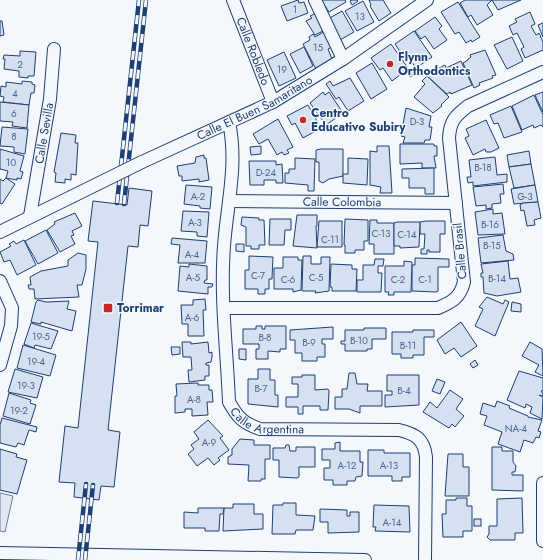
<svg xmlns="http://www.w3.org/2000/svg" width="543" height="560" font-family="Jost,sans-serif">
<rect width="100%" height="100%" fill="#f4f7fb"/>
<!-- parking -->
<polygon fill="#e3e8f0" stroke="#687fa3" points="0,493 13,496 5,532 0,531"/>
<!-- building -->
<g fill="#d5e0f0" stroke="#1d3f73">
<polygon points="298,0 299,3 304,2 308,13 287,21 281,6"/>
<polygon points="323,0 345,0 346,2 329,12 323,3 319,3"/>
<polygon points="352,0 357,0 358,1 352,5 350,1"/>
<polygon points="369,0 383,0 391,13 379,21 370,6 371,5"/>
<polygon points="465,0 492,0 487,5 493,15 477,25 471,15 468,17 460,3"/>
<polygon points="492,0 521,0 498,10"/>
<polygon points="363,1 374,22 357,31 345,11"/>
<polygon points="458,2 480,37 472,42 471,40 466,43 459,32 455,34 441,12"/>
<polygon points="342,11 354,32 340,40 328,19"/>
<polygon points="530,12 535,24 531,26 536,35 539,33 543,42 543,50 525,58 521,49 524,47 517,33 513,35 509,26 517,22 515,19"/>
<polygon points="316,13 325,30 315,35 306,21 312,18 310,16"/>
<polygon points="435,17 442,26 439,29 447,40 434,49 425,36 421,39 415,31"/>
<polygon points="0,21 2,21 4,35 0,36"/>
<polygon points="543,23 543,37 538,25"/>
<polygon points="327,30 335,45 328,49 332,59 316,69 303,44 310,40 309,37 313,34 315,37"/>
<polygon points="414,31 432,57 416,68 404,51 401,53 395,44"/>
<polygon points="512,37 523,61 507,69 494,45"/>
<polygon points="391,44 413,75 410,77 405,71 392,81 383,68 380,70 371,58"/>
<polygon points="304,47 313,66 300,73 290,54"/>
<polygon points="485,50 496,75 492,76 493,78 479,83 480,85 474,88 463,63 468,60 468,59 471,57 470,55"/>
<polygon points="20,51 36,52 34,76 28,76 28,78 19,77 19,71 4,69 5,59 3,59 4,55 20,56"/>
<polygon points="284,52 296,78 279,86 267,60"/>
<polygon points="461,61 472,85 451,94 450,92 447,94 426,75 445,65 446,68"/>
<polygon points="372,63 387,89 371,99 356,73"/>
<polygon points="427,76 449,97 441,105 442,106 433,113 414,97 425,84 422,81"/>
<polygon points="350,78 364,101 348,111 339,97 336,99 326,84 330,81 333,86"/>
<polygon points="22,81 32,82 32,84 35,85 34,93 31,93 29,105 3,102 4,97 0,96 1,86 6,87 6,82 22,84"/>
<polygon points="323,92 325,95 329,92 343,113 326,125 310,103"/>
<polygon points="543,92 543,112 535,95"/>
<polygon points="534,95 543,115 543,127 541,125 534,128 533,125 522,130 512,106"/>
<polygon points="0,102 29,105 27,128 12,126 13,122 0,121"/>
<polygon points="308,105 321,128 303,138 295,123 292,125 287,116"/>
<polygon points="511,106 522,132 504,138 498,123 494,124 490,115"/>
<polygon points="406,108 431,116 429,127 432,127 430,140 425,140 424,143 403,143 405,137 401,136"/>
<polygon points="278,119 293,147 287,150 289,153 284,155 282,152 277,155 268,139 259,144 253,134"/>
<polygon points="486,120 499,148 491,152 486,152 485,149 473,155 465,138 469,136 466,129"/>
<polygon points="2,127 28,129 25,154 14,152 14,147 0,146"/>
<polygon points="61,133 76,135 75,143 78,143 76,175 71,174 71,180 65,179 65,183 55,182 56,173 54,172"/>
<polygon points="400,144 434,144 434,146 437,146 437,156 434,156 436,168 422,168 422,163 400,164"/>
<polygon points="261,146 261,154 251,155 250,147"/>
<polygon points="377,146 389,146 392,193 380,193 381,187 370,185 370,151 377,152"/>
<polygon points="0,149 24,156 20,171 23,172 21,179 17,178 17,180 6,178 8,171 0,169"/>
<polygon points="321,149 343,149 343,176 329,179 323,183 319,181 319,162 316,162 316,150"/>
<polygon points="529,151 531,164 509,167 507,155"/>
<polygon points="204,155 204,158 206,158 209,180 199,182 199,179 182,181 182,176 179,176 177,166 195,163 196,157"/>
<polygon points="495,157 497,175 507,174 507,182 473,186 473,182 468,183 467,177 471,177 469,160"/>
<polygon points="295,158 315,159 314,191 308,191 308,185 285,183 285,173 289,173 289,169 295,169"/>
<polygon points="348,158 368,159 367,185 343,183 343,174 348,174"/>
<polygon points="249,161 276,161 276,165 282,164 283,183 276,183 276,180 264,180 264,185 250,185"/>
<polygon points="531,164 535,185 514,188 509,167"/>
<polygon points="434,168 434,194 425,194 425,188 409,188 409,178 402,178 402,169"/>
<polygon points="6,178 15,184 2,204 0,203 0,179 3,181"/>
<polygon points="503,184 504,194 500,194 501,203 492,204 492,208 486,209 486,205 476,206 473,187"/>
<polygon points="186,185 212,187 210,209 200,208 200,206 184,204"/>
<polygon points="535,185 538,202 514,204 511,189"/>
<polygon points="129,188 152,191 148,226 140,225 138,247 128,246 108,430 120,432 114,487 101,486 99,500 74,497 75,483 59,482 65,426 78,428 98,242 88,241 93,201 127,205"/>
<polygon points="538,202 541,218 534,220 535,225 527,226 524,210 521,211 520,205 523,203"/>
<polygon points="493,209 493,214 502,213 505,234 478,235 475,212"/>
<polygon points="183,211 209,212 207,237 197,236 197,232 181,231"/>
<polygon points="75,213 82,226 72,231 74,235 71,236 75,244 60,252 47,230 55,224 54,222"/>
<polygon points="297,215 317,215 317,226 316,226 317,248 293,246"/>
<polygon points="242,217 259,218 259,220 264,220 265,245 259,245 259,249 251,249 251,246 246,246 246,227 241,225"/>
<polygon points="270,219 291,219 291,230 285,230 284,245 269,245"/>
<polygon points="345,219 368,220 368,241 364,241 364,250 355,250 355,253 345,253 345,245 344,245"/>
<polygon points="370,220 377,220 377,223 394,223 394,254 374,254 374,244 369,244"/>
<polygon points="319,221 342,221 342,247 317,247"/>
<polygon points="426,221 445,221 445,234 440,234 440,252 429,252 429,250 427,250 427,254 421,254 421,249 424,249 425,234 420,234 420,222"/>
<polygon points="397,222 420,222 419,247 400,248 400,246 394,246 394,223"/>
<polygon points="46,230 58,253 38,264 25,241"/>
<polygon points="503,235 506,251 513,254 514,260 481,263 478,238"/>
<polygon points="172,238 207,241 205,263 178,263 180,245 171,244"/>
<polygon points="24,240 36,265 17,275 10,260 4,262 0,252 11,246 9,244 14,241 16,244"/>
<polygon points="236,244 244,244 244,252 236,251"/>
<polygon points="78,253 86,255 86,269 82,285 77,285 79,297 35,299 34,289 29,289 28,285 31,285 30,277 41,271 68,266 68,260"/>
<polygon points="249,256 273,257 272,279 269,279 269,289 265,289 265,294 258,294 258,289 245,289 245,270 249,270"/>
<polygon points="303,256 311,256 311,264 321,264 321,257 330,257 329,291 315,293 316,291 302,291"/>
<polygon points="283,257 298,257 298,260 302,260 301,290 293,292 293,289 274,289 274,268 283,268"/>
<polygon points="415,258 449,259 449,267 438,267 438,291 436,292 412,291 412,265 415,265"/>
<polygon points="375,259 384,259 383,266 378,266 378,273 382,273 381,292 357,292 357,280 363,280 363,265 374,265"/>
<polygon points="404,261 412,262 411,292 394,292 394,295 388,295 389,292 385,292 385,266 404,266"/>
<polygon points="508,261 510,279 518,278 521,292 497,296 484,293 483,277 481,277 481,273 483,273 481,264"/>
<polygon points="189,264 207,266 207,280 205,280 204,283 213,284 212,287 208,287 208,294 178,291 180,266 189,267"/>
<polygon points="331,264 352,265 352,269 357,269 356,291 332,291 332,287 330,287"/>
<polygon points="487,297 503,304 505,300 509,302 495,336 475,326 483,309 479,307"/>
<polygon points="205,299 206,310 203,310 204,336 188,336 188,324 182,324 181,305 193,305 193,300"/>
<polygon points="38,300 46,302 69,301 67,309 76,311 72,331 41,322 41,324 31,322 36,302"/>
<polygon points="512,302 521,304 521,312 511,311"/>
<polygon points="461,322 477,346 461,357 454,348 445,354 437,340"/>
<polygon points="31,323 58,331 51,349 35,345 34,348 24,344"/>
<polygon points="256,326 262,326 262,329 265,329 265,326 286,326 286,349 280,349 280,352 268,351 268,359 256,359 256,349 259,349 259,344 243,344 243,329 256,329"/>
<polygon points="333,327 333,339 322,339 322,344 325,344 325,357 317,357 317,361 302,361 302,353 295,353 295,340 290,340 290,330"/>
<polygon points="364,328 386,328 386,339 372,339 372,349 367,349 367,351 345,351 345,344 341,344 341,341 345,341 345,330 364,330"/>
<polygon points="413,330 434,330 434,337 424,337 424,355 413,355 413,358 401,358 401,354 392,354 392,332 413,332"/>
<polygon points="182,342 191,342 191,344 208,342 209,353 212,352 212,357 211,362 206,363 206,365 209,365 209,376 205,376 205,380 189,382 188,370 192,370 191,357 183,357"/>
<polygon points="530,342 542,349 543,376 535,372 539,365 522,356"/>
<polygon points="23,345 56,355 50,376 17,368"/>
<polygon points="171,347 180,347 180,354 172,355"/>
<polygon points="239,349 246,349 246,360 239,359"/>
<polygon points="475,360 478,365 473,368 470,364"/>
<polygon points="15,369 43,377 37,398 8,392"/>
<polygon points="258,369 270,369 270,380 275,380 275,395 278,395 278,407 248,404 248,379 258,379"/>
<polygon points="519,371 543,378 543,391 541,391 543,394 542,396 539,395 543,397 542,419 530,413 532,407 526,404 525,408 507,400"/>
<polygon points="349,373 355,373 357,384 368,384 367,391 382,391 382,406 360,406 360,413 349,409 335,409 335,397 342,397 342,389 347,389"/>
<polygon points="302,375 315,375 315,390 328,389 329,391 328,410 320,410 320,406 303,406 303,414 298,414 298,407 286,407 286,397 298,397 298,384 292,384 292,377 302,377"/>
<polygon points="387,375 419,375 419,405 385,407 385,395 392,395 392,391 387,391"/>
<polygon points="437,379 445,382 440,394 432,391"/>
<polygon points="198,383 198,385 209,385 209,390 212,390 213,402 207,402 208,415 192,416 192,409 185,409 185,412 175,413 175,396 177,396 176,384"/>
<polygon points="450,390 463,399 456,409 464,416 455,427 452,424 449,428 423,412 430,402 437,408"/>
<polygon points="9,393 31,400 30,403 36,405 30,424 3,416"/>
<polygon points="497,401 510,406 509,408 528,416 528,417 542,420 538,431 541,432 539,438 536,437 533,443 524,440 520,452 498,444 502,432 484,425 487,416 480,414 483,403 495,407"/>
<polygon points="2,418 37,427 36,432 29,430 24,445 18,443 16,447 0,443 0,425"/>
<polygon points="208,420 223,436 220,438 229,450 218,458 220,460 214,465 208,458 197,466 188,454 194,449 191,445 199,439 194,432"/>
<polygon points="240,439 254,440 254,445 270,445 270,459 265,459 265,479 261,479 261,481 248,481 249,465 228,464 228,457 232,455 232,449"/>
<polygon points="340,442 340,451 360,451 360,462 363,462 362,476 356,477 355,481 347,481 347,485 333,485 333,480 324,480 324,468 330,468 330,460 322,460 322,449 335,449 335,443"/>
<polygon points="286,445 289,445 290,451 296,451 296,447 315,447 315,467 299,467 299,477 297,478 279,477 279,460 273,460 273,448 285,448"/>
<polygon points="492,447 502,447 502,451 513,451 513,462 516,466 515,472 512,472 512,475 523,475 523,491 492,490"/>
<polygon points="0,449 17,454 16,457 27,460 17,494 0,490"/>
<polygon points="368,450 384,450 384,453 410,453 410,477 402,477 402,481 392,481 392,476 368,476"/>
<polygon points="448,454 463,454 463,467 469,467 469,496 445,496"/>
<polygon points="456,498 467,498 467,506 472,506 472,531 463,531 463,537 443,537 442,514 446,514 446,500 456,500"/>
<polygon points="522,498 523,533 515,533 515,540 490,540 487,537 489,534 489,526 497,526 497,499"/>
<polygon points="283,503 296,503 296,515 315,516 313,530 296,530 295,534 272,534 273,505 283,505"/>
<polygon points="233,504 254,504 254,514 263,514 263,529 223,531 224,508 233,508"/>
<polygon points="374,505 409,506 410,532 375,531 376,527 373,527"/>
<polygon points="198,508 224,508 223,514 220,514 219,531 205,531 205,528 184,528 184,512 198,513"/>
<polygon points="320,509 347,510 347,516 350,516 350,512 359,512 359,532 328,533 328,522 320,522"/>
<rect x="474" y="519" width="7" height="7"/>
</g>
<g fill="none" stroke-linecap="round" stroke-linejoin="round">
<defs>
<g id="minor">
<path id="s1" d="M233 0 273 102"/>
<polyline points="315,0 343,59"/>
<path id="s2" d="M229 122C238 165 227 204 224 246 220 298 227 350 229 402 238 418 243 423 260 429L399 430C416 434 424 439 426 457L425 560"/>
<path id="s3" d="M142 162 273 102 343 59 427 0"/>
<path id="s4" d="M229 201 456 203"/>
<path id="s5" d="M30 216 50 99 54 49"/>
<polyline points="0,232 71,197"/>
<polyline points="0,281 12,308 11,326 0,365"/>
<path d="M224 308H438C452 302 460 298 464 282L449 138C450 121 455 116 468 106L543 72"/>
<polyline points="543,541 543,483"/>
<polyline points="0,553 365,560"/>
</g>
</defs>
<!-- minor casing -->
<use href="#minor" stroke="#1d3f73" stroke-width="14"/>
<!-- minor -->
<use href="#minor" stroke="#f4f7fb" stroke-width="12"/>
<defs>
<g id="rail">
<polyline points="117,203 139,0"/>
<polyline points="124,204 146,0"/>
<polyline points="78,560 86,484"/>
<polyline points="85,560 93,485"/>
</g>
</defs>
<!-- rail casing -->
<use href="#rail" stroke="#1d3f73" stroke-width="4.5"/>
<!-- rail -->
<use href="#rail" stroke="#f4f7fb" stroke-width="3" stroke-dasharray="9" stroke-linecap="butt"/>
<defs>
<polyline id="minor-bridge" points="71,197 142,162"/>
</defs>
<!-- minor-bridge casing -->
<use href="#minor-bridge" stroke="#1d3f73" stroke-width="14" stroke-linecap="butt"/>
<!-- minor-bridge -->
<use href="#minor-bridge" stroke="#f4f7fb" stroke-width="12"/>
</g>
<!-- markers -->
<g fill="#c62828" stroke="#f4f7fb" stroke-width="1.5">
<circle cx="390" cy="64" r="4"/>
<circle cx="303" cy="120" r="4"/>
<rect x="103" y="303" width="10" height="10" rx="2"/>
</g>
<g text-anchor="middle" stroke-width="3" stroke-linejoin="round" paint-order="stroke">
<!-- number labels -->
<g font-size="10" fill="#4b6792">
<text x="295" y="13">1</text>
<text x="360" y="20">13</text>
<text x="318" y="51">15</text>
<text x="20" y="68">2</text>
<text x="282" y="73">19</text>
<text x="15" y="97">4</text>
<text x="14" y="117">6</text>
<text x="417" y="125">D-3</text>
<text x="14" y="140">8</text>
<text x="11" y="166">10</text>
<text x="483" y="171">B-18</text>
<text x="266" y="176">D-24</text>
<text x="198" y="200">A-2</text>
<text x="525" y="200">G-3</text>
<text x="195" y="226">A-3</text>
<text x="490" y="228">B-16</text>
<text x="381" y="237">C-13</text>
<text x="407" y="238">C-14</text>
<text x="330" y="243">C-11</text>
<text x="492" y="249">B-15</text>
<text x="192" y="258">A-4</text>
<text x="258" y="279">C-7</text>
<text x="193" y="281">A-5</text>
<text x="316" y="281">C-5</text>
<text x="497" y="282">B-14</text>
<text x="288" y="283">C-6</text>
<text x="398" y="283">C-2</text>
<text x="425" y="283">C-1</text>
<text x="192" y="321">A-6</text>
<text x="41" y="340">19-5</text>
<text x="265" y="341">B-8</text>
<text x="359" y="344">B-10</text>
<text x="309" y="346">B-9</text>
<text x="408" y="349">B-11</text>
<text x="36" y="365">19-4</text>
<text x="26" y="389">19-3</text>
<text x="261" y="392">B-7</text>
<text x="404" y="394">B-4</text>
<text x="194" y="403">A-8</text>
<text x="19" y="414">19-2</text>
<text x="516" y="432">NA-4</text>
<text x="209" y="446">A-9</text>
<text x="347" y="469">A-12</text>
<text x="389" y="469">A-13</text>
<text x="392" y="526">A-14</text>
</g>
<!-- street labels -->
<g font-size="12" fill="#1d3f73" stroke="#f4f7fb">
<text dy="4" stroke="none"><textPath href="#s1" startOffset="55">Calle Robledo</textPath></text>
<text dy="4" stroke="none"><textPath href="#s3" startOffset="125">Calle El Buen Samaritano</textPath></text>
<text dy="4" stroke="none"><textPath href="#s5" startOffset="84">Calle Sevilla</textPath></text>
<text dy="4" stroke="none"><textPath href="#s4" startOffset="113">Calle Colombia</textPath></text>
<text transform="translate(460 251) rotate(-95)" y="4">Calle Brasil</text>
<text dy="4" stroke="none"><textPath href="#s2" startOffset="328">Calle Argentina</textPath></text>
</g>
<!-- poi labels -->
<g font-size="12" font-weight="bold" fill="#1d3f73" stroke="#f4f7fb" text-anchor="start">
<text x="398" y="61">Flynn<tspan x="398" dy="14">Orthodontics</tspan></text>
<text x="311" y="117">Centro<tspan x="311" dy="14">Educativo Subiry</tspan></text>
<text x="117" y="312">Torrimar</text>
</g>
</g>
</svg>
